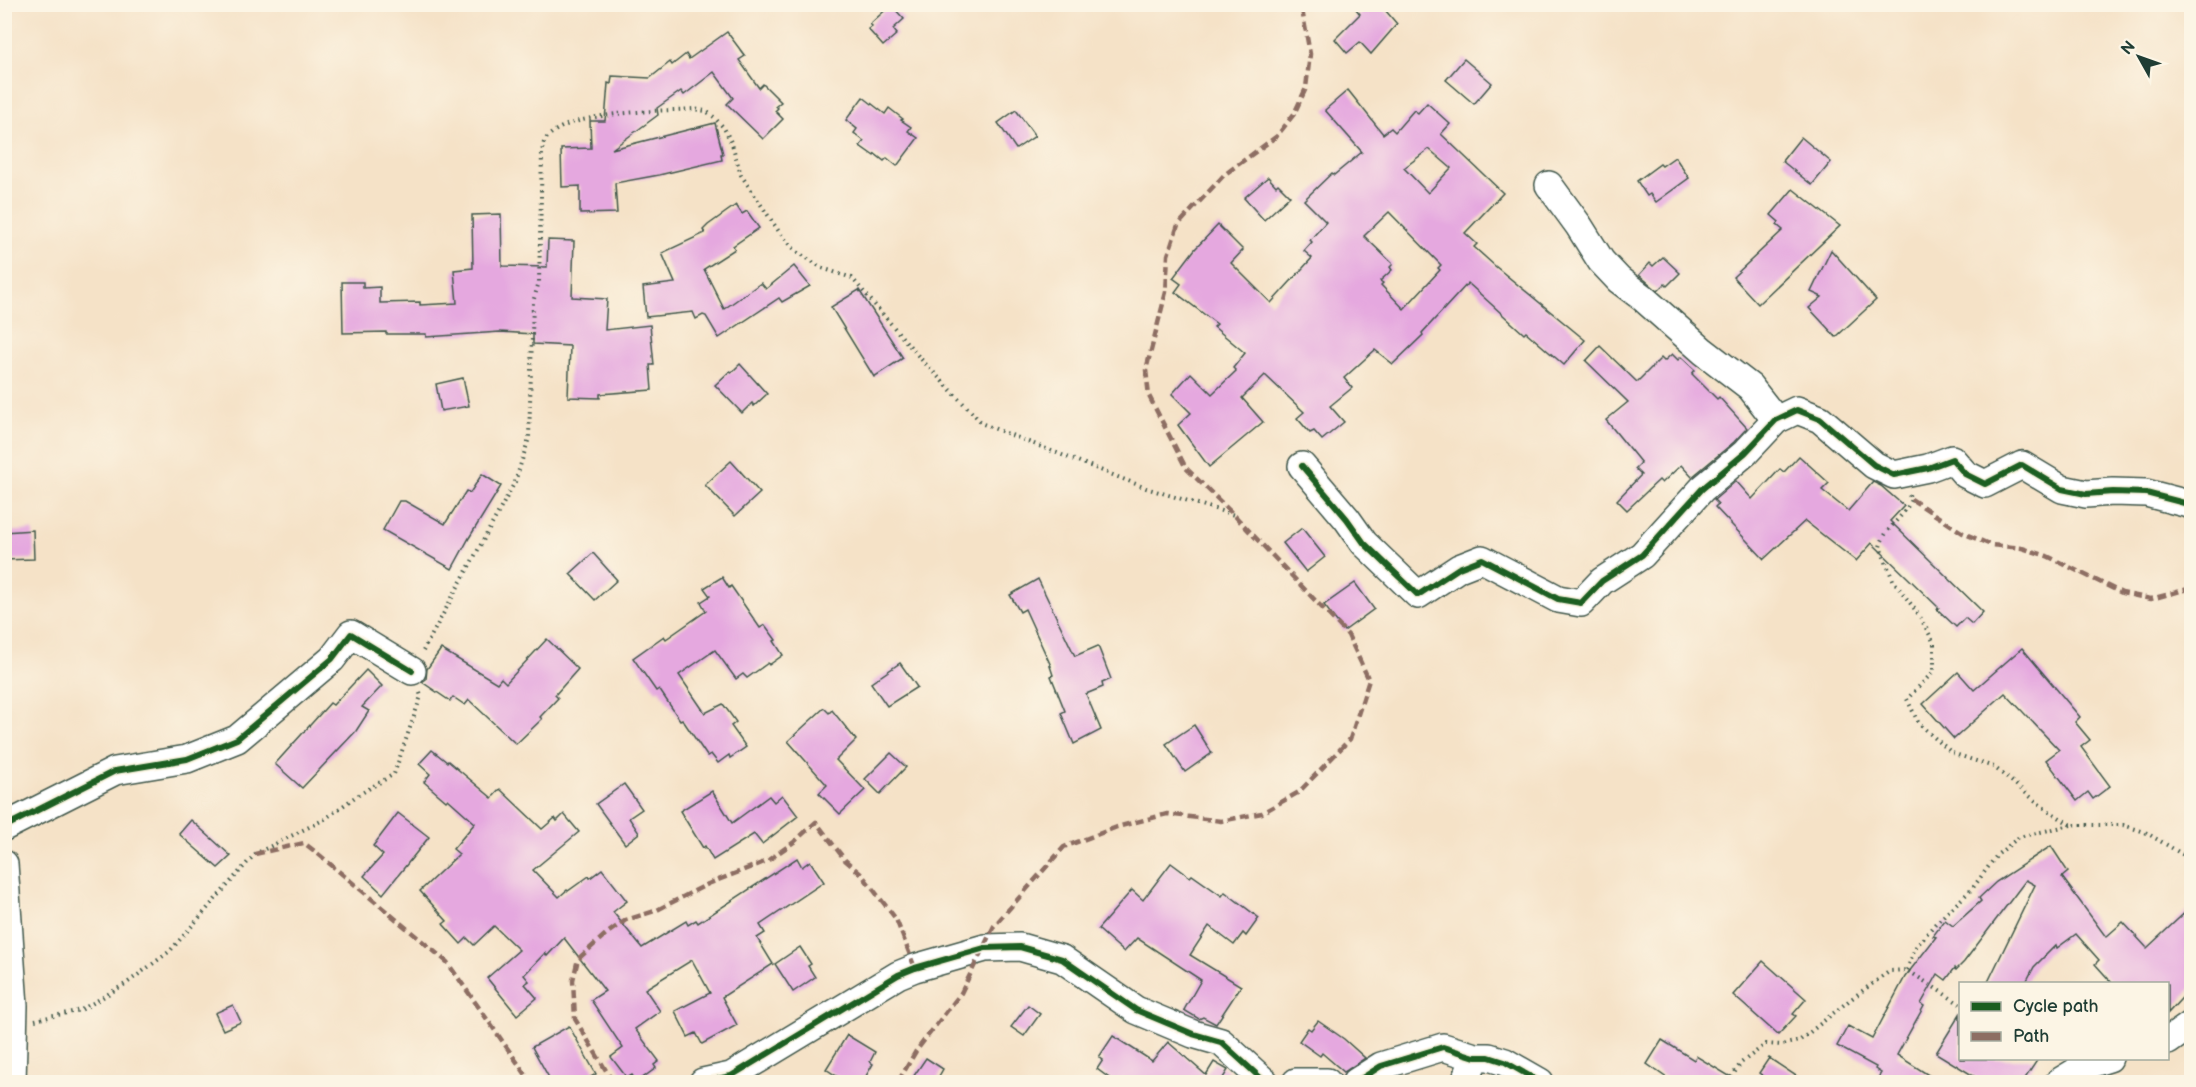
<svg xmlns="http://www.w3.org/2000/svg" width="2196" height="1087" font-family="'Balsamiq Sans',sans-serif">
<rect width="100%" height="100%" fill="#fcf5e5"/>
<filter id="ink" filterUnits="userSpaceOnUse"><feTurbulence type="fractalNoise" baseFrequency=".0167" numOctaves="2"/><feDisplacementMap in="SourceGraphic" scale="12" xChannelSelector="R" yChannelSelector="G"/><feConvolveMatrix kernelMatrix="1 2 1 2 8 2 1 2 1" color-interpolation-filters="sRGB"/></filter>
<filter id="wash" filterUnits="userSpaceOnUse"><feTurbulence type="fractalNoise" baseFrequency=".008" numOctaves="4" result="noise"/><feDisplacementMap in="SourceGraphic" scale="24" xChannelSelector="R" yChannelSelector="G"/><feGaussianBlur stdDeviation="1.35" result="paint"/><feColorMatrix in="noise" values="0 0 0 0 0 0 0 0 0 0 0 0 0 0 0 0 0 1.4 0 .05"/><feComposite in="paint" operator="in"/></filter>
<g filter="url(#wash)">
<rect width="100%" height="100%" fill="#f5e2c7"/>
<g id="blocks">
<!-- building -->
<g fill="#e5a8df" fill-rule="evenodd">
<polygon points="1352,4 1380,4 1397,24 1371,54 1360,42 1347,53 1335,39 1360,14"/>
<polygon points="891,5 904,19 893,29 897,34 883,46 868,29 872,26 870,24"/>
<polygon points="727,32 745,56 739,60 759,88 763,84 781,102 776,106 778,108 775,111 783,119 763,139 727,104 733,98 714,72 684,95 681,91 657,108 658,115 612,149 715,123 723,154 721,154 722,160 659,175 615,183 617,213 580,214 580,186 562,187 561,149 591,148 590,121 605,121 608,83 611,84 612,76 650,78 670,62 672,65 686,54 689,59"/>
<polygon points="1464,59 1492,83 1474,104 1446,80"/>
<path d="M1348 90 1383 134 1391 128 1395 132 1414 110 1418 113 1427 103 1450 124 1441 134 1503 193 1465 233 1477 244 1474 247 1495 266 1585 340 1564 365 1526 332 1524 334 1468 283 1422 333 1423 335 1393 364 1375 350 1344 378 1352 388 1330 406 1344 422 1322 440 1314 431 1310 433 1297 418 1304 412 1265 375 1242 398 1263 422 1209 467 1178 425 1191 413 1172 394 1191 373 1212 394 1236 371 1233 368 1245 353 1214 327 1217 324 1175 292 1181 284 1173 278 1195 249 1218 225 1243 250 1231 263 1271 303 1312 258 1304 251 1312 242 1310 240 1326 222 1304 200 1332 173 1334 175 1362 152 1325 110ZM1429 149 1451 168 1428 193 1404 168ZM1389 212 1441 265 1438 268 1440 270 1404 309 1381 285 1383 283 1380 281 1392 270 1390 267 1393 264 1364 236Z"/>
<polygon points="863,97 885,114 889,108 903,119 901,120 911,127 908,131 918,138 897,166 887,158 884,161 875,154 874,156 860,146 864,141 854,133 857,129 846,120"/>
<polygon points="1016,110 1035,136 1016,149 998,123"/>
<polygon points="1801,137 1831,162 1812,185 1782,161"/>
<polygon points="1675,157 1689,178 1656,202 1650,194 1647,196 1637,181 1660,164 1662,166"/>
<polygon points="1268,177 1276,186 1278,184 1290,196 1264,220 1244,198"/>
<polygon points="1793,189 1840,226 1758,304 1733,277 1783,230 1777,225 1779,222 1771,215"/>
<polygon points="736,205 742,214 747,211 759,228 733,246 735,249 704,269 724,309 761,283 766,289 794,266 810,286 782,302 779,298 719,338 706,316 703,315 696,319 693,312 646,317 643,287 675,283 662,253 705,233 703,230 708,225"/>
<polygon points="501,214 502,266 547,267 548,240 574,241 572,297 607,299 605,330 650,325 654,365 650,365 652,390 600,394 600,398 568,397 570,346 533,344 533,334 500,332 426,337 426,334 386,334 386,332 343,333 342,282 363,282 363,288 380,287 380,303 420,302 420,305 457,303 454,270 473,268 472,215"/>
<polygon points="1831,250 1876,300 1836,337 1809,308 1822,297 1811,292"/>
<polygon points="1663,257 1680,273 1667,286 1665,284 1658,291 1639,275 1650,263 1653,266"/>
<polygon points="859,290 903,358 874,377 831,307"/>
<polygon points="1600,346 1637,382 1661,358 1664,361 1672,354 1678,360 1681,357 1695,370 1692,374 1717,399 1719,397 1747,428 1734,442 1692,477 1681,465 1662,483 1659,480 1627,510 1617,500 1641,475 1635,469 1641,463 1606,420 1628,402 1586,361"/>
<polygon points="740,364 767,394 754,406 752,403 742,413 715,385 730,371 732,372"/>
<polygon points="463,378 469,406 441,411 436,384"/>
<polygon points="1799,456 1829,483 1822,490 1848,511 1873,482 1881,486 1904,506 1890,521 1983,612 1972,624 1965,618 1956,627 1937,609 1939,608 1872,543 1856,561 1805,521 1764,559 1715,507 1718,504 1714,500 1736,481 1752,499 1780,469 1784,472"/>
<polygon points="731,461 760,493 735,516 705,485"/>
<polygon points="482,474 501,486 469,538 452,569 383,530 399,501 405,501 445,524 466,491 470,493"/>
<polygon points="1302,528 1325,557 1306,572 1283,543"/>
<polygon points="33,530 34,559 4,560 4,532"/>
<polygon points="593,553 617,580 595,600 570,574"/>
<polygon points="722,577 729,588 731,586 760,628 765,625 776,640 774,641 783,655 769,665 768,663 747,678 743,674 736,679 715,650 679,675 705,713 723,704 736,722 731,726 746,747 730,758 729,755 718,763 711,754 707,756 682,719 680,720 659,689 656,691 633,658 664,636 666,639 706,611 701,602 710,596 704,588"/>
<polygon points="1038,579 1075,656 1098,646 1111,679 1102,683 1103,687 1086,694 1101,730 1074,744 1061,713 1065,711 1051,676 1053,675 1050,666 1051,666 1025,609 1020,612 1010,595"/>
<polygon points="1355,583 1374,609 1344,631 1324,605"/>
<polygon points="547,639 578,669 555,695 558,698 540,717 542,719 516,744 469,700 465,705 453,697 450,701 422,682 426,679 427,669 441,649 497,683 501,678 506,683"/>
<polygon points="2022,648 2080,717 2075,722 2090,740 2081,747 2110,786 2093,799 2088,792 2077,801 2046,760 2059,750 2005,693 1954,739 1923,704 1958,672 1974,690"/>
<polygon points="900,663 917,687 887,706 871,683"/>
<polygon points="366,670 382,686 362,707 369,711 356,731 302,788 275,764 330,703 333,705"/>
<polygon points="824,708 829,713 832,710 856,740 836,760 865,790 840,814 819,793 827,785 788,741"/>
<polygon points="1194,725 1212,753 1185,772 1166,744"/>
<polygon points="432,750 447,762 448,761 492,798 500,789 542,829 555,818 557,821 564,814 579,832 533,870 559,897 567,890 568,891 589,876 590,878 602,869 627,901 613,912 642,948 686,921 688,925 696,920 698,923 797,858 802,867 810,861 824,882 760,925 765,933 757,938 773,964 722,997 737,1025 702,1044 696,1033 688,1037 675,1011 710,993 692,960 645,989 660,1011 635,1029 659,1061 654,1065 656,1068 637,1082 632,1075 627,1078 611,1057 623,1048 591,1000 605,991 564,938 547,956 545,953 524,975 529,981 525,984 537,998 517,1015 487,978 519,950 494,926 474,945 467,938 461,944 443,924 447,921 420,891 459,854 453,849 475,823 448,799 446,801 424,782 430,774 419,764"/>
<polygon points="891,753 906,767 880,794 865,779"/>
<polygon points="624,784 642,809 629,818 639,833 625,844 596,804"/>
<polygon points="712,791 732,823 769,796 774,802 782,795 798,816 762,844 754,834 713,860 705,846 703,848 680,811"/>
<polygon points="398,813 429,837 383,894 364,876 383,855 373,846"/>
<polygon points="191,820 231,856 218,868 179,834"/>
<polygon points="2051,846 2068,872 2062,877 2106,937 2123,922 2147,948 2192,906 2192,987 2168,1013 2168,984 2113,984 2095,964 2099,960 2076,934 2057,948 2056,945 2034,967 2025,984 1987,984 2035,885 2026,880 1964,962 1956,970 1955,968 1946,980 1938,974 1921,1004 1924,1006 1897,1055 1941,1083 1875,1083 1881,1073 1875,1069 1876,1067 1837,1046 1848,1026 1872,1039 1905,977 1936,937 1933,936 1945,920 1953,926 1981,901 1979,898 1996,882"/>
<polygon points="1171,863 1190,877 1192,875 1222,896 1225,892 1259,918 1246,936 1243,933 1234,945 1209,926 1190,955 1241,986 1216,1024 1203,1017 1199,1019 1184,1010 1201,980 1137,938 1124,952 1098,929 1132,890 1143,900"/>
<polygon points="800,947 811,964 808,966 815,977 793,992 775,964"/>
<polygon points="1763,961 1806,999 1793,1014 1796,1016 1778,1035 1733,995"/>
<polygon points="233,1005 241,1022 223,1030 215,1013"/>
<polygon points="1028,1005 1040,1014 1024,1036 1011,1027"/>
<polygon points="1960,1014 1960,1059 2038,1059 2022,1083 1985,1083 1936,1053"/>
<polygon points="1318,1021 1344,1039 1365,1058 1344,1072 1322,1053 1320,1056 1299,1041 1308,1028 1311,1030"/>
<polygon points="569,1026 596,1074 581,1083 552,1083 532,1047"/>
<polygon points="847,1035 875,1052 870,1062 873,1064 862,1083 847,1083 826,1069"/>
<polygon points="1113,1036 1152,1061 1168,1042 1206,1075 1214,1062 1228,1070 1220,1083 1116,1083 1097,1069 1103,1060 1099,1057"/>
<polygon points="1662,1040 1694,1060 1696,1056 1741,1083 1674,1083 1647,1064"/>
<polygon points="926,1058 943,1069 935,1083 909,1083"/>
<polygon points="1769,1058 1807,1083 1774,1083 1759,1073"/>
</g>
</g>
</g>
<g filter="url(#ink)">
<use href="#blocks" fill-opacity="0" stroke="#3f564a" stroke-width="1.5"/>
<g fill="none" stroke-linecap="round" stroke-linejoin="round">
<defs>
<g id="minor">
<polyline points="1549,185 1579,226 1601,261 1619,280 1643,298 1703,351 1750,387 1776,420"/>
<polyline points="1302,466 1347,519 1364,543 1418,595 1459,568 1482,559 1558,599 1581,603 1602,581 1642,555 1702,489 1745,453 1776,420 1797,410 1820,419 1874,465 1894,475 1928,468 1952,459 1965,474 1985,484 2022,465 2062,489 2086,494 2113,492 2146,493 2192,505"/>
<polyline points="4,827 115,771 187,759 237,739 332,659 351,634 412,671"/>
<polyline points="4,864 14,1006 12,1082"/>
<polyline points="2168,1041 2192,1024"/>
<polyline points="703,1082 731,1076 898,975 915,968 985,948 1020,947 1062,959 1136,1010 1193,1034 1221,1042 1265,1082"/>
<polyline points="1296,1082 1327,1082"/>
<polyline points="1356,1082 1381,1066 1443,1047 1475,1057 1489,1057 1505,1062 1540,1082"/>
<polyline points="1465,1082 1475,1057"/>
<polyline points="2059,1082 2087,1065 2109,1058"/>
</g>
</defs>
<!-- minor casing -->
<use href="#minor" stroke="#3f564a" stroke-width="30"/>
<!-- path -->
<g stroke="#3f564a" stroke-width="4" stroke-dasharray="1.5 4.5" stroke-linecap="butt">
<path d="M1909 495 1911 499C1904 519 1885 526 1880 547L1893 580 1919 615 1934 643V671L1907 699 1919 724 1952 753 1994 767 2043 807 2071 825H2123L2145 832 2192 860"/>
<path d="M423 651 515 482 529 438 533 302 539 282 542 152C543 148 543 142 546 139 566 111 661 111 694 109L706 111 714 117 724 128 732 144 741 175 780 233 796 251 822 268 852 278 920 358 983 424 1146 488 1234 515"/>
<polyline points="1907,970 1915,948 1935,924 1972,889 1997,855 2019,837 2071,825"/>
<polyline points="35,1020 81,1010 127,983 170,951 255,854 325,819 355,797 394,774 421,696 419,690"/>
<polyline points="1728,1082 1741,1063 1766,1044 1781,1045 1799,1041 1851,999 1890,971 1907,970 1960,1004"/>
</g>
<!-- minor -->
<use href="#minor" stroke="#fff" stroke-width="27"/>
<!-- quiet -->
<g stroke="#8d6e63" stroke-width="4.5" stroke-dasharray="9 4.5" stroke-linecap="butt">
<polyline points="1911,499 1963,533 1991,545 2022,548 2047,556 2122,593 2151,599 2192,588"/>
<polyline points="255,854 304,843 317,853 447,962 531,1082"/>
<polyline points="613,1082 575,1019 573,980 578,959 606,934 626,920 655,911 708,884 767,861 794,842 816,822 845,860 862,875 896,919 915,968"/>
<polyline points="898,1082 916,1051 961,993 994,926 1064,847 1117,827 1167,814 1221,821 1262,813 1299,792 1350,739 1369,680 1348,635 1234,515 1186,468 1149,396 1146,370 1166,292 1168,255 1178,225 1224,175 1277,136 1294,114 1306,88 1310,54 1301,4"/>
</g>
<defs>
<g id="cycleway">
<polyline points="1302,466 1347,519 1364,543 1418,595 1459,568 1482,559 1558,599 1581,603 1602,581 1642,555 1702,489 1745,453 1776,420 1797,410 1820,419 1874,465 1894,475 1928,468 1952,459 1965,474 1985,484 2022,465 2062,489 2086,494 2113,492 2146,493 2192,505"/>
<polyline points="4,827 115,771 187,759 237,739 332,659 351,634 412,671"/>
<polyline points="703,1082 731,1076 898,975 915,968 985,948 1020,947 1062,959 1136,1010 1193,1034 1221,1042 1265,1082"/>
<polyline points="1356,1082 1381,1066 1443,1047 1475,1057 1489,1057 1505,1062 1540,1082"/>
</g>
</defs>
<!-- cycleway casing -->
<use href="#cycleway" stroke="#fcf5e5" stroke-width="10"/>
<!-- cycleway -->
<use href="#cycleway" stroke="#1b5e20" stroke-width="6"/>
</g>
</g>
<!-- margin -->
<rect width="2196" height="1087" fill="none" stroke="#fcf5e5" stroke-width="24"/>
<!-- legend -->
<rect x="1959" y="982" width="210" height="78" fill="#fcf5e5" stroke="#a4ab9e" stroke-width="1.5"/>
<rect x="1971" y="1002" width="30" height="9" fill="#1b5e20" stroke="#a4ab9e" stroke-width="1.5"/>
<text x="2013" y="1012" font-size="18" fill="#1f3d34">Cycle path</text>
<rect x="1971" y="1032" width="30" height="9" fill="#8d6e63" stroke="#a4ab9e" stroke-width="1.5"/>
<text x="2013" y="1042" font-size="18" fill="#1f3d34">Path</text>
<!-- north arrow -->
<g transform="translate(2139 57) rotate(310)" stroke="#fcf5e5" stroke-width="4.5" paint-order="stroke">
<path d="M0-4.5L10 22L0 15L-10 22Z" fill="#1f3d34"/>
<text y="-9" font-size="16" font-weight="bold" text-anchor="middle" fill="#1f3d34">N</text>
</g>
</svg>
